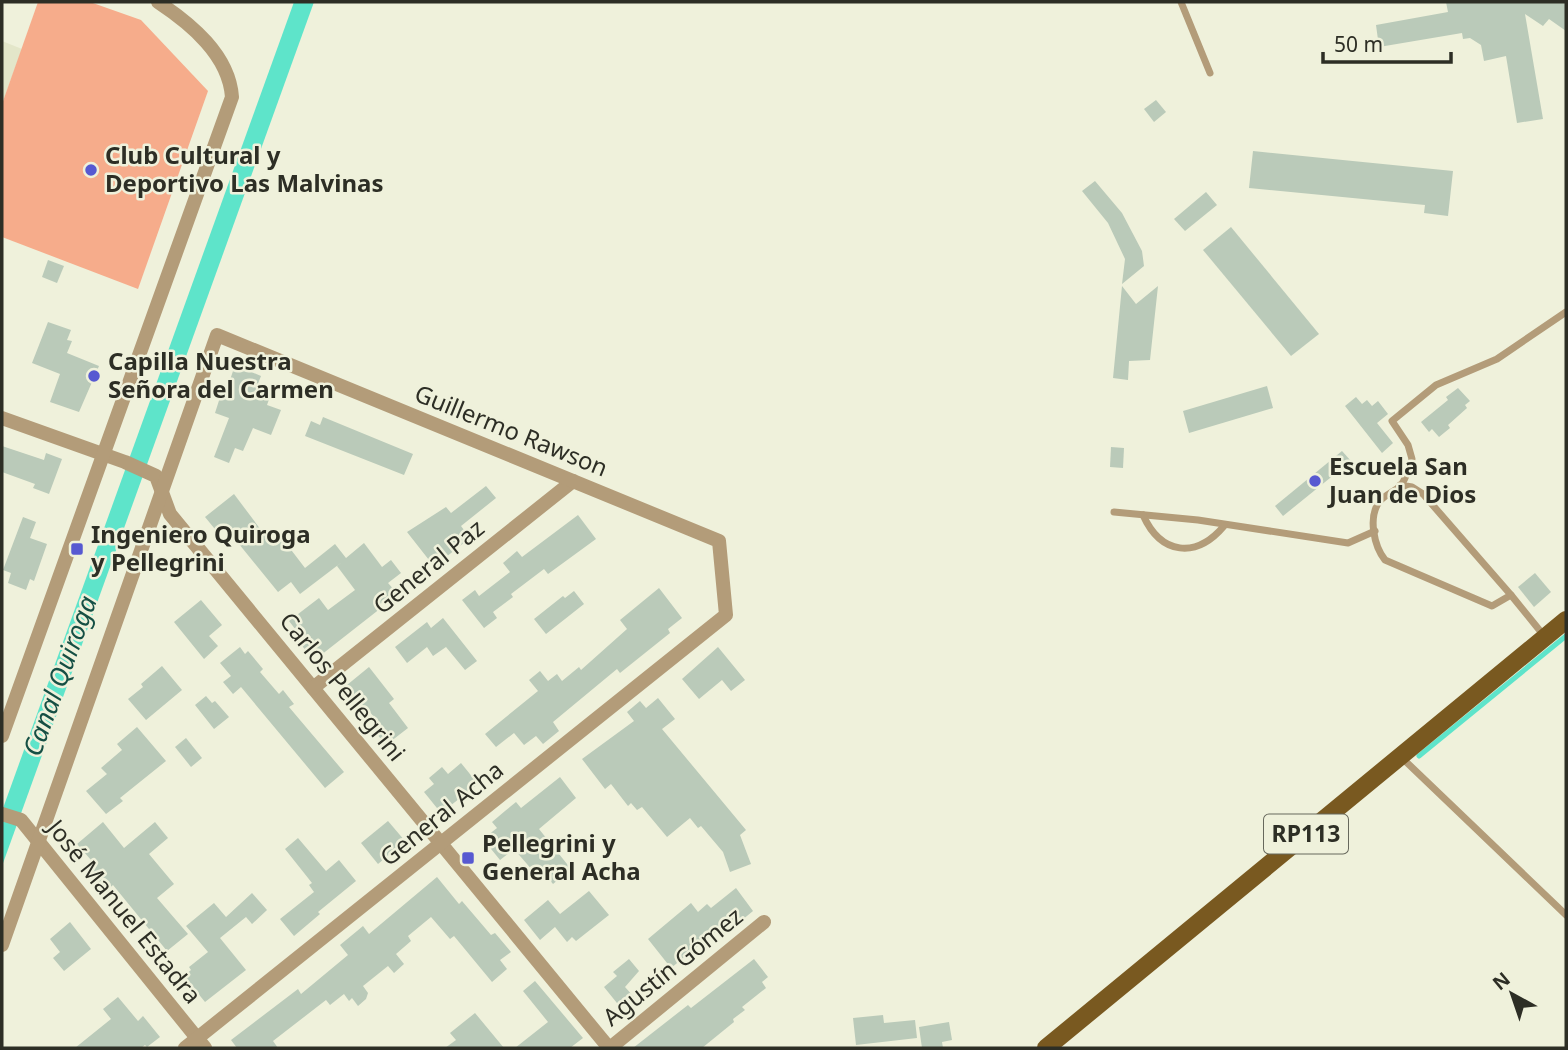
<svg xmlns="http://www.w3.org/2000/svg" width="1568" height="1050" font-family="'Noto Sans',sans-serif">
<rect width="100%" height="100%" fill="#eff1db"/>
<!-- built -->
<polygon fill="#e3e6c9" points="2,41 22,49 2,104"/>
<!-- green -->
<polygon fill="#f6ac8b" points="38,2 90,2 141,20 208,91 138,289 2,237 2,104"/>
<!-- water -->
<polygon fill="#5ee4ca" points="294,2 314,2 2,866 2,811"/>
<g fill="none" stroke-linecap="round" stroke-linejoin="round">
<!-- stream -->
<polyline stroke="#5ee4ca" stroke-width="5" points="1419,756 1566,636"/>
</g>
<!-- building -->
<g fill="#bacab9">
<polygon points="1446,2 1566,2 1566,31 1549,19 1543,26 1525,14 1543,119 1517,123 1506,56 1484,61 1481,45 1470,38 1463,39 1462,33 1379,47 1376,25 1448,12"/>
<polygon points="1156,100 1166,112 1154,122 1144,109"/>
<polygon points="1253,151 1453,171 1448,216 1424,213 1425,205 1249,188"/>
<polygon points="1095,181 1122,213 1142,251 1144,266 1122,284 1125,259 1108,223 1082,191"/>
<polygon points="1206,192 1217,205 1185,231 1174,219"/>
<polygon points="1231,227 1319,334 1291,356 1203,250"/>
<polygon points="48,260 64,266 57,283 42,277"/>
<polygon points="1122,286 1136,304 1158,286 1150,360 1129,361 1128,380 1113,378"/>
<polygon points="48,322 71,330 67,340 72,341 67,353 99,366 79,412 50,402 60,374 32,363"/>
<polygon points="242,368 261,376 257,386 272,391 267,405 281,410 271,435 253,428 243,451 235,448 229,463 214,457 229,418 215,413 223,388 227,389 233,371"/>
<polygon points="1267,386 1273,408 1189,433 1183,411"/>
<polygon points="1458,388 1470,401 1465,405 1467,408 1448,425 1450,428 1439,437 1432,429 1429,432 1421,422 1448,400 1446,397"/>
<polygon points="1356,397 1362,404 1367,400 1372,406 1378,401 1388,414 1377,423 1393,443 1382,453 1345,406"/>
<polygon points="323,417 413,454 404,475 305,436 311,421 320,425"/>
<polygon points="2,446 44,460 46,453 62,459 49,494 33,488 35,484 2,472"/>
<polygon points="1111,447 1124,448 1123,468 1110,467"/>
<polygon points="1342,451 1351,461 1283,516 1275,506"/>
<polygon points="486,486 496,498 461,526 470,538 446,557 442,551 429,560 407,532 446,507 451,513"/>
<polygon points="234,494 273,546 282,538 305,568 335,544 346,558 364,543 382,567 391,560 401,573 388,583 396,592 379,605 381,608 321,655 307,652 295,637 299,634 289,621 319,598 328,610 355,590 337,566 342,562 300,594 291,582 278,592 226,528 219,534 205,517"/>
<polygon points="578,515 596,539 548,574 544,569 511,594 513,597 493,612 497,618 484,628 462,600 475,590 479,596 510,572 503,563 517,551 522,557"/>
<polygon points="23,517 36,522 30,538 47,544 34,581 30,579 26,590 8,583 11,573 3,570"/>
<polygon points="1535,573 1551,592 1534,607 1518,587"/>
<polygon points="659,588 682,618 668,629 670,633 620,673 617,669 553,722 559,731 543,744 536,736 524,745 514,733 496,747 485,734 538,691 529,680 540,671 548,681 557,674 562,681 579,667 581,670 627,629 620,620"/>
<polygon points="574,591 584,604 546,634 534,619 563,596 565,598"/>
<polygon points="201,600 222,625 209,636 218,646 204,659 174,622"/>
<polygon points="443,618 477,661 465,670 446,647 433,656 427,647 407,663 395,647 427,622 431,628"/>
<polygon points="240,647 245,654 248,651 263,669 260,672 279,694 283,690 294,704 289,707 344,772 325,788 241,687 233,694 223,682 231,676 220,663"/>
<polygon points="718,647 745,680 731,691 722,680 699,699 682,679"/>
<polygon points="162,666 182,690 146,720 128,699 143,687 141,684"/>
<polygon points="369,667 394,699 389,703 408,728 386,745 376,733 383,728 365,706 362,709 347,690 347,685"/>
<polygon points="206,696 212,703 215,701 229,717 214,729 195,705"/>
<polygon points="658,698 675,719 662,729 746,830 740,835 751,864 730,872 723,852 701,826 698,828 690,818 667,837 642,807 637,810 631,803 628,806 611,784 605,789 582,759 634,721 627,712 640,701 646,708"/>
<polygon points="137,727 166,761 120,798 123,801 106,814 86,791 107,774 101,768 122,750 117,744"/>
<polygon points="186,738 202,758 191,767 175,747"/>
<polygon points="461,763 478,784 441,813 424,792 434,784 429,778 442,767 448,774"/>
<polygon points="560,777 576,798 539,829 571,869 553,884 539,867 533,871 514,849 500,860 483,839 497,828 492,822 505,811 516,802 521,808"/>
<polygon points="388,821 405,841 378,864 361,843"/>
<polygon points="103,822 124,848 155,822 168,838 149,854 174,884 157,898 188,934 167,951 113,885 103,894 86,874 88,872 83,866 91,860 77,844"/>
<polygon points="298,838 326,871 339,860 356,881 318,912 320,914 294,936 280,919 314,892 309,885 312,883 285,849"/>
<polygon points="437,877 459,904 462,901 491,935 495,933 511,952 500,960 507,969 492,982 454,936 450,939 431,917 408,936 411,941 396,954 404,964 394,973 388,966 363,986 368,993 366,999 358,1006 352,998 349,1001 344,994 330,1005 326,1000 273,1041 278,1048 237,1048 231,1040 298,989 301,994 348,955 340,945 357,931 363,926 369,934"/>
<polygon points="736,888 753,911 736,925 731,919 671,968 648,939 691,903 698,912 707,904 711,908"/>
<polygon points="589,891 609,915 576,941 572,937 567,942 555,927 540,940 524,920 548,900 560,914"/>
<polygon points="252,893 267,910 252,924 246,917 220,938 246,970 205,1002 184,976 191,970 189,967 208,952 186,926 214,903 226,917"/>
<polygon points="70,922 91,949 64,971 53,958 60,952 50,939"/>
<polygon points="629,959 639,971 625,987 634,997 621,1008 604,987 617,976 613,972"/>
<polygon points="754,959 768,977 762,982 766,988 742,1007 745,1010 733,1019 734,1022 702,1048 633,1048 688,1005 691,1008"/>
<polygon points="535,981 583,1038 570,1048 515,1048 548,1022 523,991"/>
<polygon points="118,997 138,1021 143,1016 160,1037 147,1047 145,1045 141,1048 75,1048 111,1019 103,1009"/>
<polygon points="475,1013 504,1048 445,1048 456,1040 450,1033"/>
<polygon points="883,1015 884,1023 915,1020 917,1038 856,1045 853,1018"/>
<polygon points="949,1022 952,1040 942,1042 943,1048 922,1048 919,1027"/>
</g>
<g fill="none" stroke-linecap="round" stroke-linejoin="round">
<!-- service -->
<g stroke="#b39c79" stroke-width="7">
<polyline points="1181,2 1210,73"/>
<path d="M1400 485 1412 487 1423 494 1511 595 1492 606 1385 560C1374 546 1368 518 1379 502 1385 494 1395 492 1401 485 1406 479 1409 467 1412 459L1408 445 1392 421 1436 385 1497 359 1566 312"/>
<polyline points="1114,512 1198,520 1348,543 1375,531"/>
<path d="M1143 515C1161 555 1196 559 1224 526"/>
<polyline points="1511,595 1545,637"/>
<polyline points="1400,756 1566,915"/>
</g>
<!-- minor -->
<g stroke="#b39c79" stroke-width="14">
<polyline points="2,418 125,462 156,476 170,514 609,1048"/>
<polyline points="313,688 573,481"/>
<path d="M2 736 232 97C229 55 191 24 158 2"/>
<polyline points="2,814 21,820 205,1048"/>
<polyline points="2,945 217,335 719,541 726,615 185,1048"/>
<polyline points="610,1048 764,922"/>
</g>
<!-- primary -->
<polyline stroke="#795920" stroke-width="18" points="1046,1048 1566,620"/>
</g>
<!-- markers -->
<g fill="#5759d1" stroke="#eff1db" stroke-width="2.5">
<circle cx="91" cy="170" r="7"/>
<circle cx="94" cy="376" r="7"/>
<circle cx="1315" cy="481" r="7"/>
<rect x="70" y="542" width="14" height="14" rx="3.5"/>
<rect x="461" y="851" width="14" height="14" rx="3.5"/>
</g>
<g text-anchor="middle" stroke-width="5" stroke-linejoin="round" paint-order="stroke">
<!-- shield labels -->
<rect fill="#eff1db" stroke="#67685c" stroke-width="2" x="1264" y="814.5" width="84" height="39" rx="5"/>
<g font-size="23" font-weight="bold" fill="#2d2e25">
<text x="1306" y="842">RP113</text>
</g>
<!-- poi labels -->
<g font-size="24" font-weight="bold" fill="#2d2e25" stroke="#eff1db" text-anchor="start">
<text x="105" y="164">Club Cultural y<tspan x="105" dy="28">Deportivo Las Malvinas</tspan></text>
<text x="108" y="370">Capilla Nuestra<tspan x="108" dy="28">Señora del Carmen</tspan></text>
<text x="1329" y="475">Escuela San<tspan x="1329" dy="28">Juan de Dios</tspan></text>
<text x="91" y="543">Ingeniero Quiroga<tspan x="91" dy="28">y Pellegrini</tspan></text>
<text x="482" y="852">Pellegrini y<tspan x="482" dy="28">General Acha</tspan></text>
</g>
<!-- street labels -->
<g font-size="24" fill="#2d2e25" stroke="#eff1db">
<text transform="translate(511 431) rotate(22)" y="8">Guillermo Rawson</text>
<text transform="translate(429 567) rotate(-39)" y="8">General Paz</text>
<text transform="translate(342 687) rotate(51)" y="8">Carlos Pellegrini</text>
<text transform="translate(442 814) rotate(-39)" y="8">General Acha</text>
<text transform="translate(124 912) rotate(51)" y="8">José Manuel Estadra</text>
<text transform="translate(673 967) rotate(-39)" y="8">Agustín Gómez</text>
</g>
<!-- water labels -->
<g font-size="26" font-style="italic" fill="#154f44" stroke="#eff1db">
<text transform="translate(60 676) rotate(-70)" y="9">Canal Quiroga</text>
</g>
</g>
<!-- border -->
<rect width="1568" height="1050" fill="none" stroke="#2d2e25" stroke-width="7"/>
<!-- north arrow -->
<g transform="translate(1512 994) rotate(320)" stroke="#eff1db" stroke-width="5" paint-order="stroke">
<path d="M0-5L12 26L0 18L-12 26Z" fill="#2d2e25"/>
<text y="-10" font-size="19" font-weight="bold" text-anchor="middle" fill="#2d2e25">N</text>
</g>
<!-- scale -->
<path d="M1323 52v10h128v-10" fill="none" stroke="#2d2e25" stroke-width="3.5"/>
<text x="1334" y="52" font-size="21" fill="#2d2e25" stroke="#eff1db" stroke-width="5" paint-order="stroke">50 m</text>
</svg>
